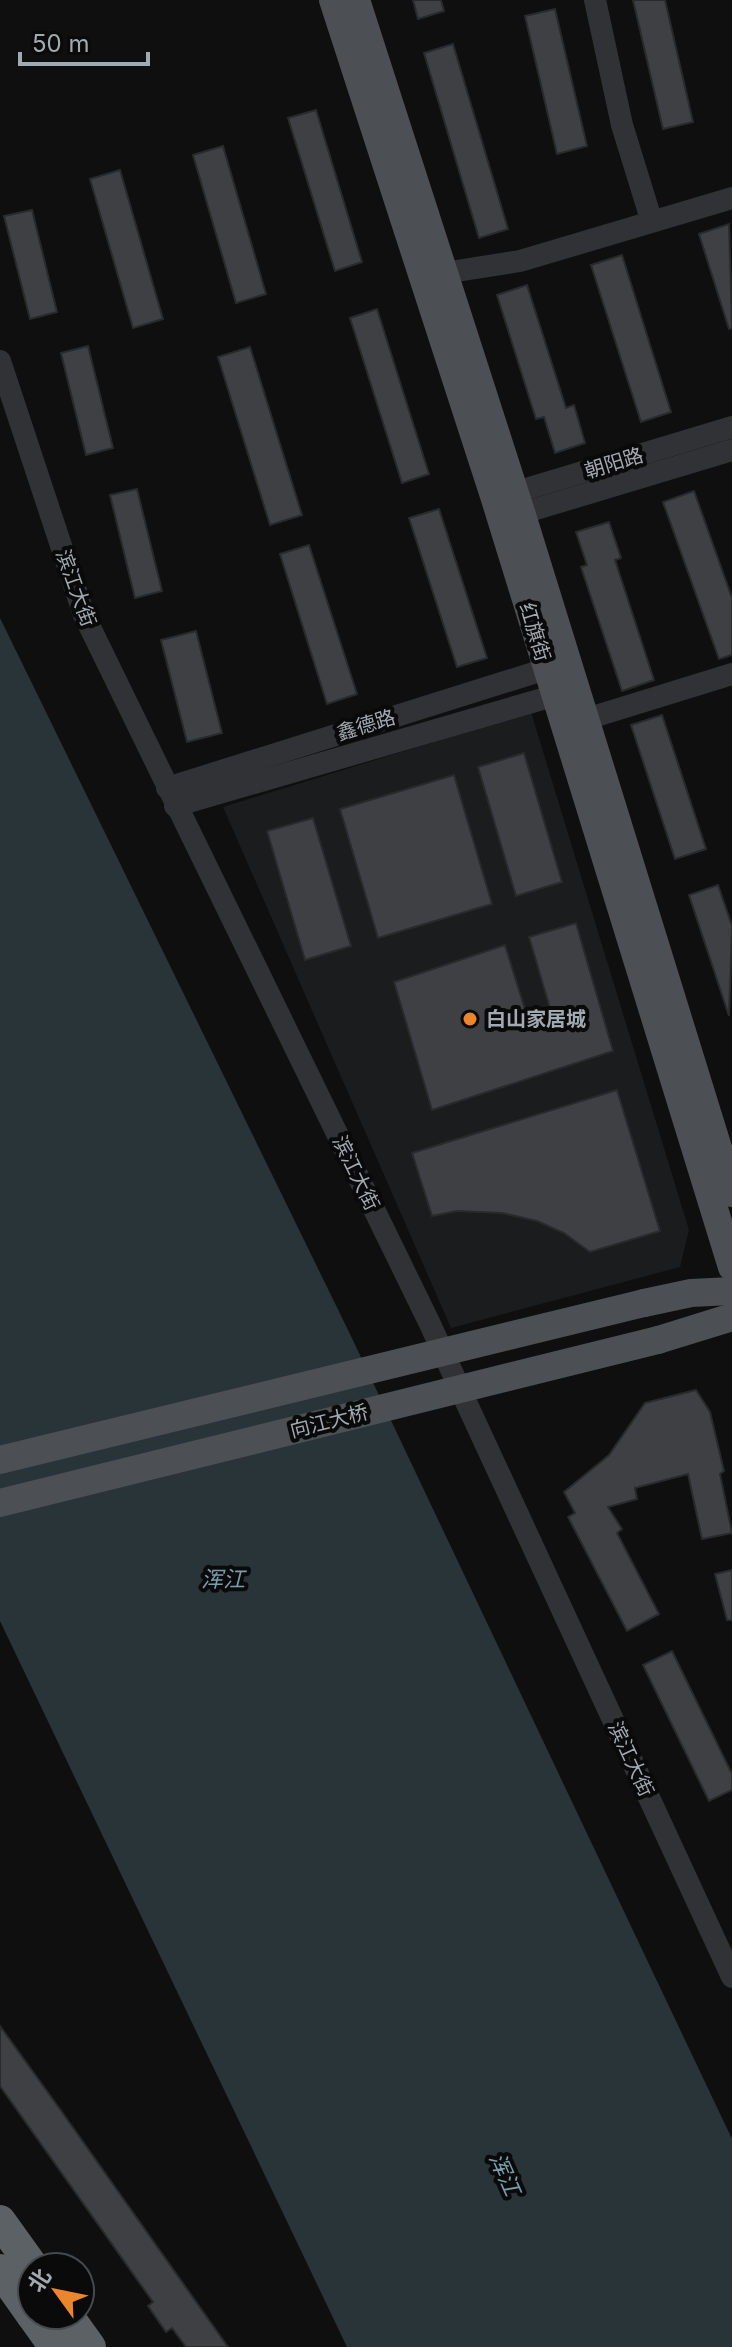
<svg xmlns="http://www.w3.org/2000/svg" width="732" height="2347" font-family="Inter,'Noto Sans SC',sans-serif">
<rect width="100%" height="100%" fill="#0f0f10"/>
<!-- built -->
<polygon fill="#1b1c1d" points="531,712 689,1230 680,1267 451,1328 223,807"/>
<!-- water -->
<polygon fill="#293438" points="0,618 349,1332 732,2139 732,2347 347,2347 0,1621"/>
<!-- building -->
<g fill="#3e4043" stroke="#292a2c" stroke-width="2">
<polygon points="413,0 441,0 444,11 418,19"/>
<polygon points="633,0 665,0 693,122 663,129"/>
<polygon points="555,9 587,146 557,154 525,16"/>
<polygon points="453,44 508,229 479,238 424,53"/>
<polygon points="316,110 362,262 335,271 288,118"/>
<polygon points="223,146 266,294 236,303 193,155"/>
<polygon points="120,170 163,319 133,328 90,179"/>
<polygon points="32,210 57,312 30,319 4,216"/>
<polygon points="729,224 732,328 729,329 699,234"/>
<polygon points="622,255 671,412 641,422 591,265"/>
<polygon points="527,285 566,408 574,405 585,443 555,453 544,417 536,419 497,295"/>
<polygon points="377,309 429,474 402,483 350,318"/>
<polygon points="88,346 113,448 86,455 61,353"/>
<polygon points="250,347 302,515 270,525 218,357"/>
<polygon points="137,489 162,591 135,598 110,495"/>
<polygon points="694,491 732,598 732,655 719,659 663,502"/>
<polygon points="439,509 487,658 457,667 409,518"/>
<polygon points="609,522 621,558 615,560 654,680 622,691 581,567 587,565 576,532"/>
<polygon points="309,545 357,694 327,704 280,554"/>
<polygon points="196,631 222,733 187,742 161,640"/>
<polygon points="662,715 706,849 675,859 631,725"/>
<polygon points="524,753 562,882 516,896 478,767"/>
<polygon points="454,775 492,904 378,938 340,809"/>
<polygon points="313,818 351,946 305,960 267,831"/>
<polygon points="718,885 732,926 729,1016 689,895"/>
<polygon points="576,923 613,1051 432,1110 394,982 505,945 529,1022 552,1015 529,937"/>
<polygon points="617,1090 660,1231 590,1252 564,1233 537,1221 502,1213 457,1211 432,1216 412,1153"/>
<polygon points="696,1390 710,1412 724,1471 720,1474 732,1533 702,1539 688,1474 635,1488 637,1499 608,1507 622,1529 617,1533 659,1614 627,1631 568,1517 575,1513 564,1492 609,1455 645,1403"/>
<polygon points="732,1570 732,1620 727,1620 715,1574"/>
<polygon points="672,1651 732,1774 732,1790 709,1801 643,1665"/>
<polygon points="0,2026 62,2112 228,2347 186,2347 172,2328 166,2332 148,2306 153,2302 0,2086"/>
</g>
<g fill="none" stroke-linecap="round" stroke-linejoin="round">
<!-- minor -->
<g stroke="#303235" stroke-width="22">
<polyline points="595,0 622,125 651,219"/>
<polyline points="444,273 520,261 732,198"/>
<polyline points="0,361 84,615 429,1322 732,1977"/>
<polyline points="500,497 732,427"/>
<polyline points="506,518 732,450"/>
<polyline points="583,720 732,674"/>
<polyline points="167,788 562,664"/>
<polyline points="175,806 570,691"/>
</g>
<!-- major -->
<g stroke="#4c5054" stroke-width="28">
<polyline points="333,0 495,499 732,1267"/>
<polyline points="356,0 521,512 732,1193"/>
<polyline points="644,1303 691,1293 732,1291"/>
<polyline points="658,1340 732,1317"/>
</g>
<!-- highway -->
<g stroke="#5c6166" stroke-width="32">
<polyline points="0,2221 33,2267"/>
<polyline points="0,2270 32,2315"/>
<polyline points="32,2315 55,2347"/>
<polyline points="67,2315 90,2347"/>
</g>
<!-- major-bridge -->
<g stroke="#4c5054" stroke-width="28">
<polyline points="0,1460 644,1303"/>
<polyline points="0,1503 658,1340"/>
</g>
</g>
<!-- markers -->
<circle fill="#eb862d" stroke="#0a0a0b" stroke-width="3" cx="470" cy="1019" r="8"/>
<g text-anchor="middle" stroke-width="8" stroke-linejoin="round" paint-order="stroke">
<!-- street labels -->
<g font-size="20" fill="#a1a9b1" stroke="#0a0a0b">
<text transform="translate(614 463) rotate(-17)" y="7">朝阳路</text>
<text transform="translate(76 588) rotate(70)" y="7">滨江大街</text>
<text transform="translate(535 632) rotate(73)" y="7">红旗街</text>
<text transform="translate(366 725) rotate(-17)" y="7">鑫德路</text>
<text transform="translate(356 1173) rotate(64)" y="7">滨江大街</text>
<text transform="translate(329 1421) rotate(-14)" y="7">向江大桥</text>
<text transform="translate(631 1759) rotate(65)" y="7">滨江大街</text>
</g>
<!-- poi labels -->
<g font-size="20" font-weight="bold" fill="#a1a9b1" stroke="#0a0a0b" text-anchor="start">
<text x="486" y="1026">白山家居城</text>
</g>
<!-- water labels -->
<g font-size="22" font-style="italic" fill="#789dac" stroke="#0a0a0b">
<text x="223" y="1587">浑江</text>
<text transform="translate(505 2174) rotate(66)" y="8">浑江</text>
</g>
</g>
<!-- north arrow -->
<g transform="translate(56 2291) rotate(303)"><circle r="38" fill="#0a0a0b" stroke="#464a4d" stroke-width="2"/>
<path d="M0-6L14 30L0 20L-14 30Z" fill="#eb862d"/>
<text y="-12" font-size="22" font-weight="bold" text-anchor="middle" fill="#a1a9b1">北</text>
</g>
<!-- scale -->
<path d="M20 52v12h128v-12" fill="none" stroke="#a1a9b1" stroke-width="4"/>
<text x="32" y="52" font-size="24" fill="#a1a9b1" stroke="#0a0a0b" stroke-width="6" paint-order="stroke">50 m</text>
</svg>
